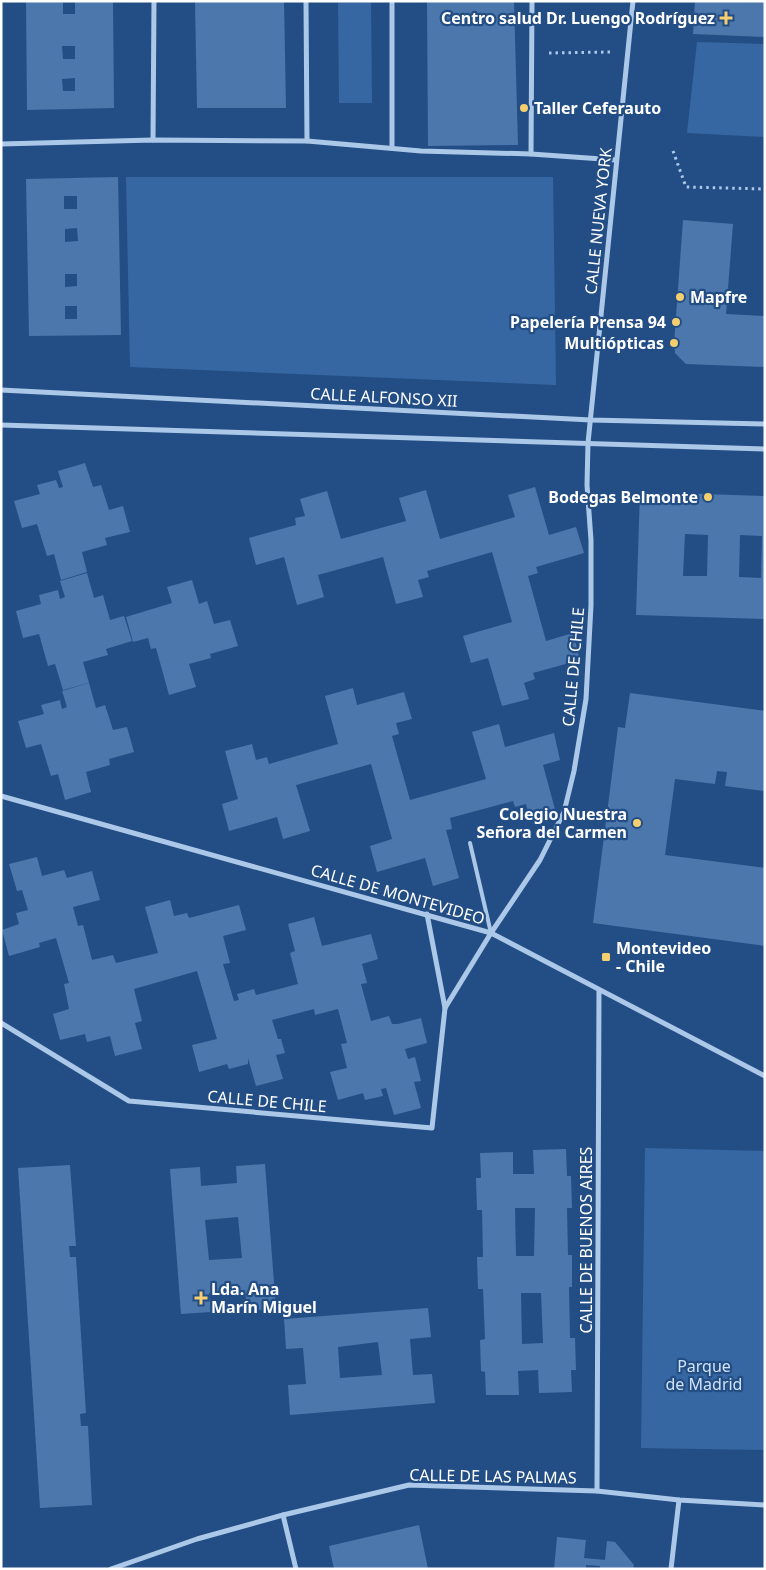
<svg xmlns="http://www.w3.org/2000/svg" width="766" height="1570" font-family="'Noto Sans',sans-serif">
<rect width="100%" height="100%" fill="#234e85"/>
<!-- green -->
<g fill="#3767a2">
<polygon points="338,1 371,1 372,103 339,103"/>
<polygon points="697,42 765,44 765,137 687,133"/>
<polygon points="126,177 553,177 556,385 130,367"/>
<polygon points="645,1148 765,1151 765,1450 641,1448"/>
</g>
<!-- building -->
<g fill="#4b77ad" fill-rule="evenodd">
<path d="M26 1H63V14H75V1H113L114 108 27 110ZM62 46H75V59H63ZM75 78V91H63L62 79Z"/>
<polygon points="195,1 284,1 286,108 197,108"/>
<polygon points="427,1 514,1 518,145 428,146"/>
<polygon points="695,1 765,1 765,37 693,34"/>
<path d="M118 177 121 335 29 336 26 179ZM64 196H77V209H64ZM77 228 78 241 65 242V229ZM65 274H77V286L65 287ZM65 306H77V319H65Z"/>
<polygon points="683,220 733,224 726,314 765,316 765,367 686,364 675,353 674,343"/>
<polygon points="85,463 93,487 101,485 109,510 123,506 130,532 105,538 107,545 82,552 87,572 61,580 54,554 47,556 37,524 22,528 14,501 40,494 37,485 56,480 59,488 63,487 58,471"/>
<polygon points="535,487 549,535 576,527 584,553 536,567 538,573 528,576 546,641 573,633 580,660 533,673 535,679 524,683 529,699 502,706 488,658 471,663 463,636 512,622 492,552 427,571 429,577 418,580 423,597 396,604 383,557 318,575 324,597 297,605 284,557 256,565 249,538 296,525 295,518 305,516 300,499 327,491 341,539 406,521 399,498 426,490 440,539 515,517 508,495"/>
<path d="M640 492 765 496V619L636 615ZM685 534 708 535 707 576H683ZM740 535 762 536 761 578 739 577Z"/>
<polygon points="87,573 94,598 103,595 110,620 124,616 132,641 106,649 108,655 83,662 89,683 63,690 55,664 48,666 39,634 23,638 16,611 41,604 39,595 58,590 60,599 65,597 60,581"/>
<polygon points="192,580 199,604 207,601 214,624 230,620 238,646 210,654 211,658 189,664 196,687 169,695 156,648 151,649 148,638 133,642 126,617 172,603 167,587"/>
<polygon points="89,683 96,708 105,705 113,730 127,727 134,752 109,759 110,765 86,772 91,792 65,800 58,774 51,776 41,744 26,748 18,721 44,714 41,705 60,700 62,709 67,707 62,691"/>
<polygon points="353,688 357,705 404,692 412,719 396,723 399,734 392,736 410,800 486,779 472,732 499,724 505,747 554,733 560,760 543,765 556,813 530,820 526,804 515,807 513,801 450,818 452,829 446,830 459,878 433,886 425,858 377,872 370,846 392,839 371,764 296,785 310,831 283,839 277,817 229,831 222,804 238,799 225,751 252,744 256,760 267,757 269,764 338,744 325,696"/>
<polygon points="630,693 765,711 765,791 725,786 727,772 717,771 715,784 675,779 665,855 765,868 765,946 593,923 618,727 625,728"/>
<polygon points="37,857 42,876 64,870 67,878 92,871 100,900 73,907 78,926 83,925 92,960 113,955 116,963 158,953 145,907 170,900 174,916 187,913 189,918 239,905 246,930 223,936 230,963 223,964 234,1001 239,1000 237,994 254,989 256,995 298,984 290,953 295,951 288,924 314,917 322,946 371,934 378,959 362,964 367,983 361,984 371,1021 389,1016 392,1024 398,1024 421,1018 427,1043 405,1049 408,1059 415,1057 421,1081 414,1082 421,1108 394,1115 386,1088 381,1089 383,1096 365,1100 363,1093 338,1100 330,1072 347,1068 341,1044 347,1043 338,1009 315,1015 314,1009 272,1020 278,1039 281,1039 285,1053 276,1055 283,1079 256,1086 248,1058 248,1064 229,1069 227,1064 199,1072 192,1045 217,1039 197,971 134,989 142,1021 135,1023 142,1049 115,1056 110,1036 87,1042 85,1034 60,1040 53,1014 69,1009 64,984 69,983 56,938 39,943 40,947 9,956 2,930 19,924 16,913 28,910 22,890 17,891 9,864"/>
<path d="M566 1149 567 1176H571L572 1208H567L568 1255H572V1287H569L570 1338H575L576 1370H571L572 1392 539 1393 538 1370 518 1371 519 1395H486L485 1372 481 1371 480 1340 485 1339 483 1289H478L477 1257H483L482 1210H477L476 1178H481L480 1153 513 1152V1174H534L533 1150ZM515 1208H535L534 1256H516ZM521 1293H541L543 1343 522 1344Z"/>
<path d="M265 1164 276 1309 247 1311 245 1290 209 1293 211 1312 181 1314 170 1169 200 1167 201 1186 237 1183 236 1166ZM238 1217 242 1258 209 1260 205 1220Z"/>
<polygon points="70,1165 76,1246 69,1246 70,1257 76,1257 86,1413 80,1414 81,1426 88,1426 92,1505 40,1508 18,1168"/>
<path d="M428 1308 431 1337 410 1339 413 1375 432 1374 435 1403 290 1415 288 1385 306 1384 303 1348 286 1349 284 1319ZM378 1342 382 1375 340 1378 338 1347Z"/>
<polygon points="419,1525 428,1569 334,1569 329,1546"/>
<polygon points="557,1537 586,1540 584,1558 605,1560 607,1541 615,1542 634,1565 633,1569 600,1569 600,1566 586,1565 586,1569 554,1569"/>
</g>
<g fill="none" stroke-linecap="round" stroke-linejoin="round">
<!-- path -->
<g stroke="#acc8e9" stroke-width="3" stroke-dasharray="2.5 4" stroke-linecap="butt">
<polyline points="549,53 611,52"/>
<polyline points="673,151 686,187 765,189"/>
</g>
<!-- lane -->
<polyline stroke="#acc8e9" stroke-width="4" points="470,843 491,933"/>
<!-- street -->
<g stroke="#acc8e9" stroke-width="5">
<polyline points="306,1 307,141"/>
<polyline points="392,1 392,148"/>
<polyline points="153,140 154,1"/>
<polyline points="1,144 153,140 307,141 421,151 531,154 616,160"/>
<polyline points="531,154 532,1"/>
<polyline points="1,390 591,420 765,424"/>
<polyline points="1,425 765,449"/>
<polyline points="1,796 491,933 765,1076"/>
<polyline points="427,914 445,1008"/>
<polyline points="1,1023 129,1101 432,1128 445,1008 491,933 540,860 564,812 574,771 586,699 591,605 591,540 587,485 588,443 633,1"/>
<polyline points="597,1491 599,990"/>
<polyline points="283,1515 296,1569"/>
<polyline points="111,1569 197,1539 283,1515 409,1485 597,1491 679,1500 765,1505"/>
<polyline points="671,1569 679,1500"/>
</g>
</g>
<!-- markers -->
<g fill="#f4ce6f" stroke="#234e85" stroke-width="2">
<path d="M723.5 10.5h5v5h5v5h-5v5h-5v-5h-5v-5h5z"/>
<circle cx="524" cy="108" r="5"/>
<circle cx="680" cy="297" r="5"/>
<circle cx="676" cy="322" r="5"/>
<circle cx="674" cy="343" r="5"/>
<circle cx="708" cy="497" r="5"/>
<circle cx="637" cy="823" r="5"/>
<rect x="601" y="952" width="10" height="10" rx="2.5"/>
<path d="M198.5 1290.5h5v5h5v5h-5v5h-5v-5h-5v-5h5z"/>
</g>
<g text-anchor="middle" stroke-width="4.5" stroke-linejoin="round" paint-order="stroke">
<!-- poi labels -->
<g font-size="16" font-weight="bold" fill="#fff" stroke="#234e85" text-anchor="end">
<text x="715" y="24">Centro salud Dr. Luengo Rodríguez</text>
<text x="534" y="114" text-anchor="start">Taller Ceferauto</text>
<text x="690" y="303" text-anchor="start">Mapfre</text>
<text x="666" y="328">Papelería Prensa 94</text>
<text x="664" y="349">Multiópticas</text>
<text x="698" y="503">Bodegas Belmonte</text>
<text x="627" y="820">Colegio Nuestra<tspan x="627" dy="18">Señora del Carmen</tspan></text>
<text x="616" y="954" text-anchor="start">Montevideo<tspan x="616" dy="18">- Chile</tspan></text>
<text x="211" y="1295" text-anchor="start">Lda. Ana<tspan x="211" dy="18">Marín Miguel</tspan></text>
</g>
<!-- street labels -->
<g font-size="16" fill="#fff" stroke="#234e85">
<text transform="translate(598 221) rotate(-84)" y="6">CALLE NUEVA YORK</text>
<text transform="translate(384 397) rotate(3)" y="6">CALLE ALFONSO XII</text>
<text transform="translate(573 667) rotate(-85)" y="6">CALLE DE CHILE</text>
<text transform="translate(398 894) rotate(16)" y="6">CALLE DE MONTEVIDEO</text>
<text transform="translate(267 1101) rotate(5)" y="6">CALLE DE CHILE</text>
<text transform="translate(586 1240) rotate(-90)" y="6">CALLE DE BUENOS AIRES</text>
<text transform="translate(493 1476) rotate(1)" y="6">CALLE DE LAS PALMAS</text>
</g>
<!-- park labels -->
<g font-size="16" fill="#d0e2f7" stroke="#234e85">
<text x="704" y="1372">Parque<tspan x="704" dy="18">de Madrid</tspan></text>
</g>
</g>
<!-- border -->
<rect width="766" height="1570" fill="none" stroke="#ffffff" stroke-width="5"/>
</svg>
